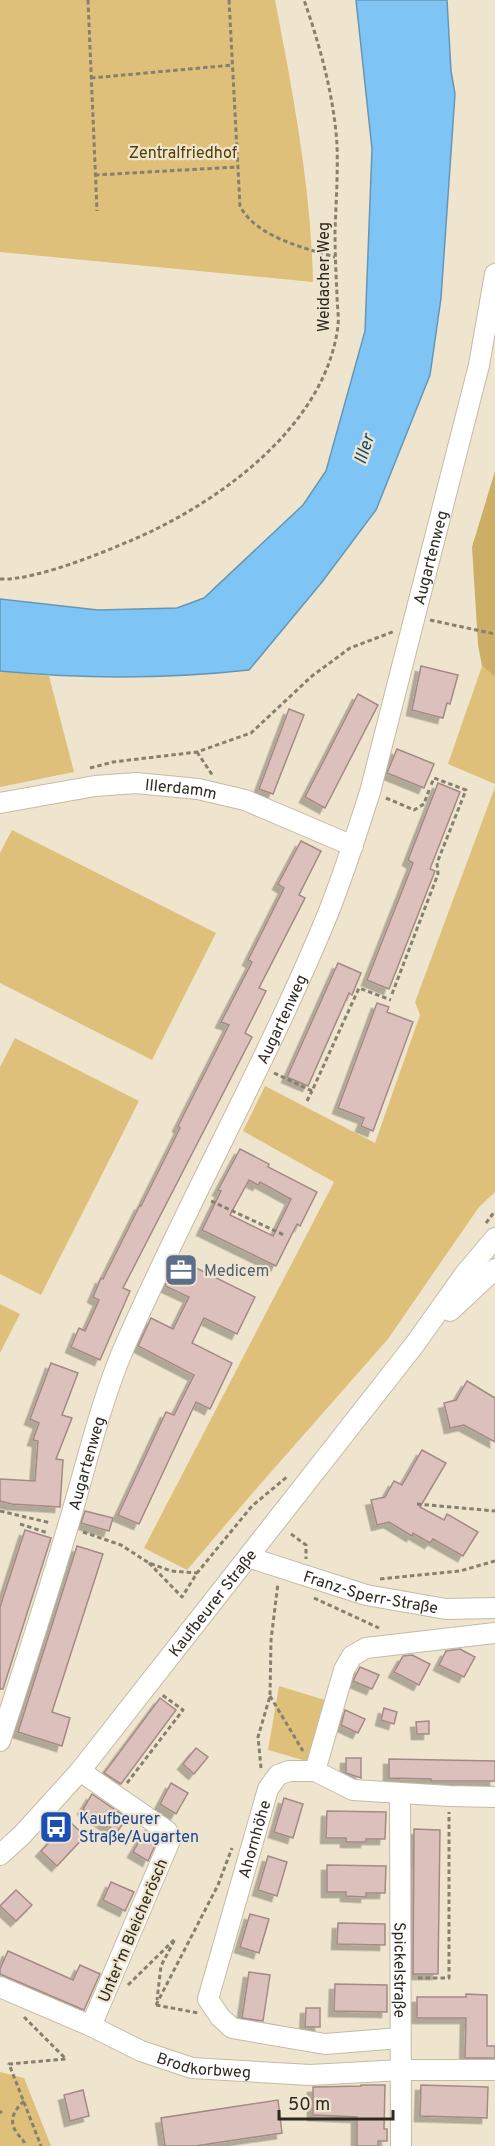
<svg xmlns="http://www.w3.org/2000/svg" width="495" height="2146" font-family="Overpass,sans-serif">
<defs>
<filter id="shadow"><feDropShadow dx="-5.5" dy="5.5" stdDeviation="0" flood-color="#0004"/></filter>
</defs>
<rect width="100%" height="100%" fill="#efe5ce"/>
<!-- green -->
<g fill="#dfc07a">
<path d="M0 0H275C293 93 311 188 313 282L0 252Z"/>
<polygon points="482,666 495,677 495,784 448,764"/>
<polygon points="0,671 49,676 74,772 0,787"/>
<polygon points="495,787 495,1192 479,1207 388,1339 256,1489 187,1570 144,1548 334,1182 243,1131 265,1086 375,1143 420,1015 415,1002"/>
<polygon points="12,830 216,933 152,1060 0,983 0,853"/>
<polygon points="15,1038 139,1101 41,1295 0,1274 0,1067"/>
<polygon points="0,1304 20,1314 0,1353"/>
<polygon points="279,1686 325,1700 310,1762 268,1750"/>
<polygon points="0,2072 24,2078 51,2146 0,2146"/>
</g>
<!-- forest -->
<polygon fill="#cdae66" points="495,471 495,677 482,666 478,645 472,547"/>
<!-- water -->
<path fill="#7ec5f5" stroke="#6696b5" stroke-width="1.5" d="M356 0H447L451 71 455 94 441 298 430 375 376 510 322 582 249 670C167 679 82 679 0 671V599L98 610 177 608 204 598 303 505 326 471 365 331 372 149Z"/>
<!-- building -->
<g fill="#dcc0bc" stroke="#a48a86" stroke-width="1.5" fill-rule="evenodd" filter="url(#shadow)">
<polygon points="421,666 458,675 450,704 447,703 443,718 412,710"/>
<polygon points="358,694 378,705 325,808 305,797"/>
<polygon points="289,709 304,715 273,794 259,789"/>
<polygon points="397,749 434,764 424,788 387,773"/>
<polygon points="438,783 460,792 430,869 435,871 389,989 367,980 413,863 408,860"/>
<polygon points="301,841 321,851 299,895 305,898 259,988 266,991 245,1033 252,1037 123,1288 130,1291 100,1360 71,1347 79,1328 85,1331 99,1300 93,1297 101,1278 103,1279 140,1205 141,1206 180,1128 178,1126 229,1025 221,1022 252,962 248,960 284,888 278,884"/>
<polygon points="338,963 361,973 352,995 349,993 308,1086 287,1077"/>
<polygon points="377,1003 389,1007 387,1012 413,1022 373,1131 361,1126 364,1118 338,1108"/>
<path d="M240 1149 269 1164 268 1167 317 1192 300 1226 297 1224 276 1266 202 1230 221 1191 218 1190ZM249 1180 258 1185 260 1182 291 1199 273 1236 230 1215Z"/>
<polygon points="178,1259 255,1297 237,1334 204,1318 192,1343 232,1363 210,1409 196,1402 139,1524 118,1515 166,1412 174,1415 194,1375 138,1346 151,1318 173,1329 189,1297 165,1286"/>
<polygon points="51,1363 78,1373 62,1415 72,1418 56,1459 63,1460 60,1507 12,1504 0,1501 0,1479 35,1481 38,1441 33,1440 39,1423 30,1419"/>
<polygon points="467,1381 495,1398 495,1442 464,1425 450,1428 444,1403 456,1400"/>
<polygon points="422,1450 446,1463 420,1507 444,1520 447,1514 478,1532 463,1556 433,1539 430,1543 413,1533 412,1536 389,1522 377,1525 371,1500 385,1497 394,1481 402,1485"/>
<polygon points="85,1511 113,1518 109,1531 81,1523"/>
<polygon points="25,1530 51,1538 3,1689 0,1689 0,1607"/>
<polygon points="77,1546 103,1554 52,1712 70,1718 62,1746 18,1732"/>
<polygon points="460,1649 475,1657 464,1677 439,1665 446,1651"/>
<polygon points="412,1655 430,1664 419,1685 394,1672 403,1656"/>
<polygon points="360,1667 379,1675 372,1689 353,1681"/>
<polygon points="160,1698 176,1710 121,1784 104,1773"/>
<polygon points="384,1708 397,1712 394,1724 381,1720"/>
<polygon points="345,1710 365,1719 358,1733 341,1725"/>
<polygon points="429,1721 429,1734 417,1734 416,1722"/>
<polygon points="196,1748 208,1757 194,1774 183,1764"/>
<polygon points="346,1758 361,1758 361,1778 346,1773"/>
<polygon points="389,1759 495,1761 495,1781 431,1781 431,1779 389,1778"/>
<polygon points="171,1783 188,1793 176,1814 160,1804"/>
<polygon points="92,1794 127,1818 117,1832 83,1809"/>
<polygon points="284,1798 303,1804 293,1838 274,1832"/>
<polygon points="327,1811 386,1812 385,1839 366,1839 366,1842 346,1842 346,1838 326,1838"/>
<polygon points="67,1823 71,1823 85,1836 57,1866 41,1851"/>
<polygon points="414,1829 440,1830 438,1974 413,1974"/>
<polygon points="145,1831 158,1839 148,1861 133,1852"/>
<polygon points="268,1856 287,1862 277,1896 258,1890"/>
<polygon points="327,1865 386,1866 385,1893 366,1893 366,1897 346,1896 346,1892 327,1892"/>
<polygon points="111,1882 134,1892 125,1911 103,1900"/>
<polygon points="16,1890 32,1905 16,1921 0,1906"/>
<polygon points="250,1914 269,1919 259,1953 240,1947"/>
<polygon points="338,1923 385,1924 385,1945 337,1944"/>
<polygon points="8,1951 73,1980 80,1965 100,1974 84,2010 0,1974 0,1969"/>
<polygon points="249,1972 270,1975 263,2021 242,2018"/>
<polygon points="335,1984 387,1985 387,2012 334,2011"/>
<polygon points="466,1994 487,1995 487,2046 495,2046 495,2058 465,2058 466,2018 417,2018 417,1997 466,1997"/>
<polygon points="306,2008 320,2008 320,2027 305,2027"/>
<polygon points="361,2085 385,2085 384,2129 387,2129 387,2141 378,2141 378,2146 357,2146 357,2117 313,2115 313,2087 361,2086"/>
<polygon points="421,2085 488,2087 487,2118 420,2116"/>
<polygon points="83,2090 89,2116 70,2121 64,2095"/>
<polygon points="278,2100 282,2133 195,2146 165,2146 161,2118"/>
</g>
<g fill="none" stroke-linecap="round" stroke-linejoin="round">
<defs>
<g id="minor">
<path id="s1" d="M0 803 95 786 136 783 198 789 245 800 353 846"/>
<polyline points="450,1311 495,1269"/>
<path id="s2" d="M248 1557 366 1595 446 1609 495 1608"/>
<path id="s3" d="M0 1741C23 1670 47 1598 68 1526 86 1467 99 1407 123 1350 185 1207 262 1071 322 928 341 884 355 838 370 792L479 365 495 274"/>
<polyline points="80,1771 167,1831 171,1838 91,2026"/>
<polyline points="315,1771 344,1670 352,1656 366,1648 495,1633"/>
<path id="s4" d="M400 1793 401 2146"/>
<path id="s5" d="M0 1855 22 1835 80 1771 415 1344 464 1275 495 1238"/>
<path id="s6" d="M0 1987 91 2026 141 2051 192 2068 310 2075 402 2070H495"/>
<path id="s7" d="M400 2038 325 2044 232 2028 220 2017 208 1999 268 1789 278 1775 289 1771H315L353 1790 449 1796 495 1797"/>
</g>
</defs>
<!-- minor casing -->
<use href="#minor" stroke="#c5bba5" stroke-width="22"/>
<!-- path -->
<g stroke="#868070" stroke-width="3" stroke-dasharray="4.5 3" stroke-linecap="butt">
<polyline points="88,0 97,211"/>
<path d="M229 0 240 206C256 237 304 248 335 257"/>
<polyline points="91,78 233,65"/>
<polyline points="95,175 237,167"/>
<path d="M0 579C37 581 115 548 150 532 231 493 326 421 338 326 339 316 337 305 337 295 336 274 335 253 335 231 336 203 338 174 337 145 334 96 320 46 304 0"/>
<polyline points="430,620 495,634"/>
<polyline points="197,752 213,776"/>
<polyline points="90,768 113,762 197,752 251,733 312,676 350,648 395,631"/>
<polyline points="386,798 414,810 424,804 429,790"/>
<polyline points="392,994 438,874 437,863 466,790 434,778 431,785"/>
<polyline points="274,1073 312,1091 359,988 391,1000"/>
<polyline points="307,1101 312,1091"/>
<polyline points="211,1201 284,1235"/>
<polyline points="486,1223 495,1211"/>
<polyline points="417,1504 495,1511"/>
<polyline points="0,1511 51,1523"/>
<polyline points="20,1524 48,1533"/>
<polyline points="83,1532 121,1545 149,1563 171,1571 197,1573"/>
<polyline points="291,1534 306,1545 306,1559"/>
<polyline points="149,1563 182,1597 197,1573 252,1506 288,1476"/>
<polyline points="380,1579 460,1571 495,1561"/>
<polyline points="314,1598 379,1628"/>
<polyline points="270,1696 303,1751"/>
<polyline points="261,1768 258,1737 270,1696 271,1640 278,1583"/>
<polyline points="127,1783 183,1710 161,1694"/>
<polyline points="418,1978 449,1978 449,1812"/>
<polyline points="128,1985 175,1939 161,1966 157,2000"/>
<polyline points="156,2005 218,1885 232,1848"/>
<polyline points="156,2005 198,2013"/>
<polyline points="24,2017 66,2059 9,2064 41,2146"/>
<path d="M24 2101C14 2110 8 2121 17 2133 21 2139 24 2139 25 2146"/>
<polyline points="0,2111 2,2113"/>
</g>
<!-- minor -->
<use href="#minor" stroke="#fff" stroke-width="20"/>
</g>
<!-- icons -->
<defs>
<symbol id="office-square" viewBox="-11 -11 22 22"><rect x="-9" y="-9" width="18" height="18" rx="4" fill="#5c6f8a" stroke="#efe5ce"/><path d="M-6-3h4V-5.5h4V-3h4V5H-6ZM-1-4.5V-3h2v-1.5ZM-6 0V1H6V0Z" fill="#fff"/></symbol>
<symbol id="bus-square" viewBox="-11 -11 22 22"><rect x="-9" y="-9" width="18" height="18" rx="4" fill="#1a4fb4" stroke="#efe5ce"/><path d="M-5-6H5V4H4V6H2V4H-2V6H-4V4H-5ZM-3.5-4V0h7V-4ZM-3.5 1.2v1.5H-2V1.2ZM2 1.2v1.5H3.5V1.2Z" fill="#fff"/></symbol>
</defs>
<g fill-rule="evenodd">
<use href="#office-square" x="162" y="1251" width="38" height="38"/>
<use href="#bus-square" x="37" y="1808" width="38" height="38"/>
</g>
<g text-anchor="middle" stroke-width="4.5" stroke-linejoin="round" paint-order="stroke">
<!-- park labels -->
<g font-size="16" fill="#533e00" stroke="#efe5ce">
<text x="183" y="158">Zentralfriedhof</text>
</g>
<!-- street labels -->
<g font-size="16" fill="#2e2a21" stroke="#efe5ce">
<text transform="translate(323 277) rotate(-90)" y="6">Weidacher Weg</text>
<text dy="6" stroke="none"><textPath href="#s3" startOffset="1263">Augartenweg</textPath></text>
<text dy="6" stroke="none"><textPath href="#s1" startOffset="183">Illerdamm</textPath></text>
<text dy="6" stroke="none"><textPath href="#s3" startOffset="777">Augartenweg</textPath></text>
<text dy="6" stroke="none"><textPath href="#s3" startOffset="291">Augartenweg</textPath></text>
<text dy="6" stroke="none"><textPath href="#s2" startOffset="128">Franz-Sperr-Straße</textPath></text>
<text dy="6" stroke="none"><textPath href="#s5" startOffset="330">Kaufbeurer Straße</textPath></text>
<text dy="6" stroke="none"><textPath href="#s7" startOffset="374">Ahornhöhe</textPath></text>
<text transform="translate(132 1930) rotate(-67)" y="6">Unter'm Bleicherösch</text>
<text dy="6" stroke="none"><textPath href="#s4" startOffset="177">Spickelstraße</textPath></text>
<text dy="6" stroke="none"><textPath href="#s6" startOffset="220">Brodkorbweg</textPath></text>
</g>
<!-- service labels -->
<g font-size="16" fill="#4e5e75" stroke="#efe5ce" text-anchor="start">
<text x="204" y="1276">Medicem</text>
</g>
<!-- transit labels -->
<g font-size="16" fill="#164399" stroke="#efe5ce" text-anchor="start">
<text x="79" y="1824">Kaufbeurer<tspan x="79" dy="18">Straße/Augarten</tspan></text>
</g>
<!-- water labels -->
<g font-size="18" font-style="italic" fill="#164d6d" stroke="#efe5ce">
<text transform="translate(364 449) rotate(-72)" y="6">Iller</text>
</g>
</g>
<!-- scale -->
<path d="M279 2110v9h114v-9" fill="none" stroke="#2e2a21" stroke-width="3"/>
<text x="288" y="2110" font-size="18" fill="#2e2a21" stroke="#efe5ce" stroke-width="4.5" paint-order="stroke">50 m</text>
</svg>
